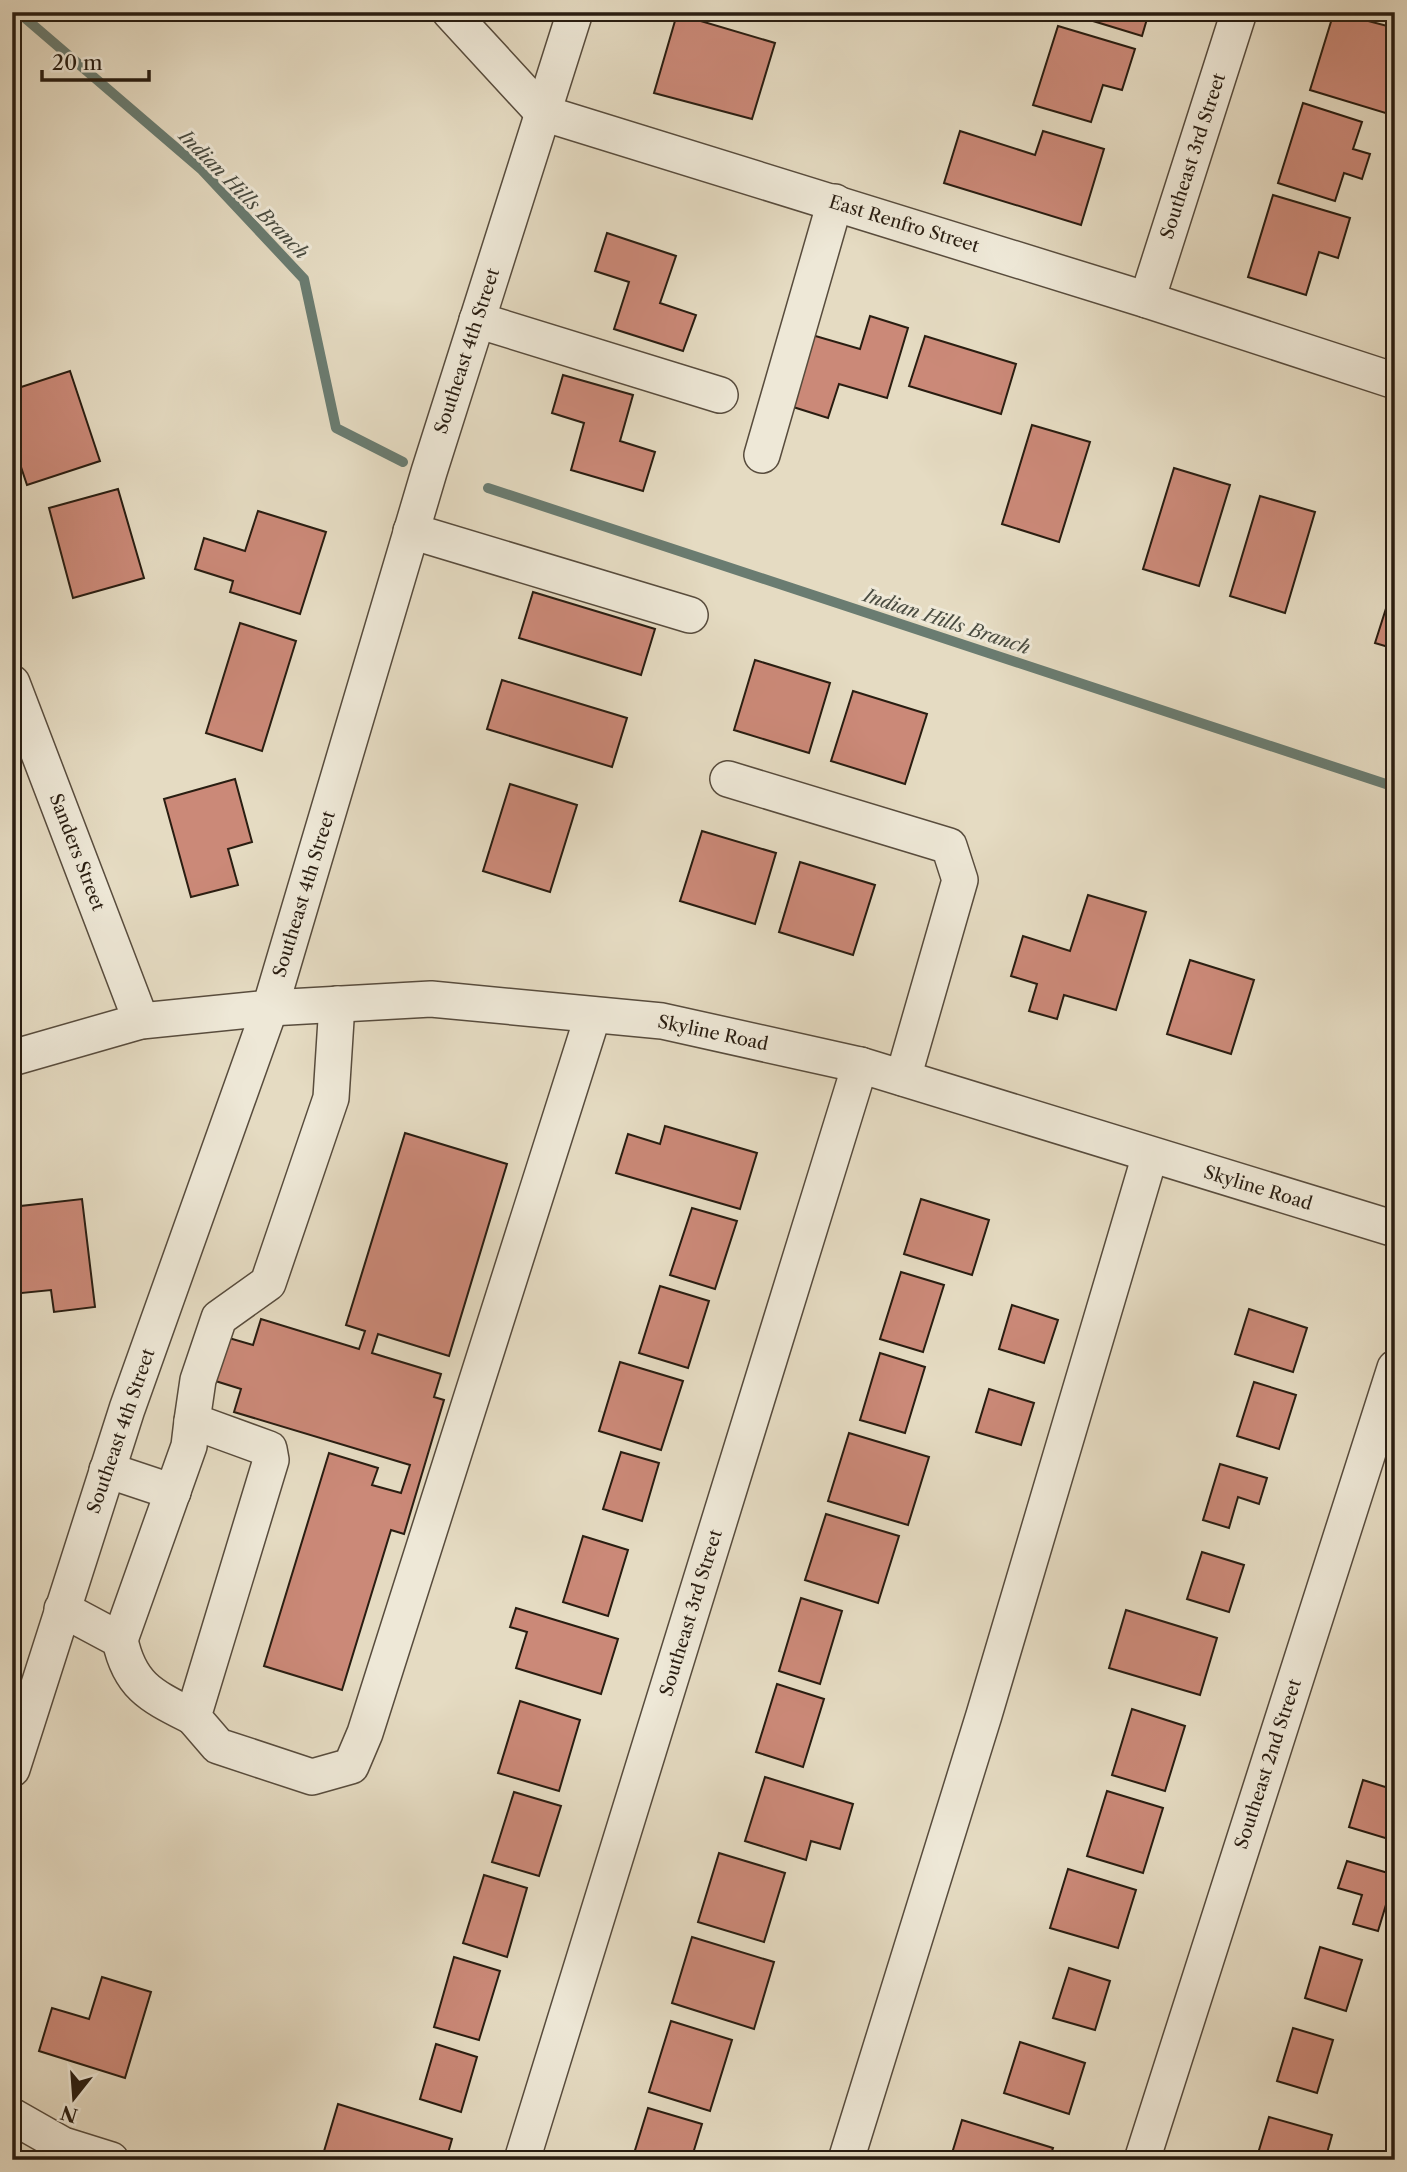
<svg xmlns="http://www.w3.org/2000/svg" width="1407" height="2172" font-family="'Libre Caslon Text',serif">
<rect width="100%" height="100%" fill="#e5dbc2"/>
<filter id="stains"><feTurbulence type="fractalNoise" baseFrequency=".00286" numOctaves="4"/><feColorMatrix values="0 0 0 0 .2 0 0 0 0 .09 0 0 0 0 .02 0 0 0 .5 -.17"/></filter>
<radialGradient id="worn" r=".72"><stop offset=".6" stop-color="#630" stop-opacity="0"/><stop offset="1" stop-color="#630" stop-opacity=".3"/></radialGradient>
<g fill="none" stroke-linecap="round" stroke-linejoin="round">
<!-- stream -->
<g stroke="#6a7c71" stroke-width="10">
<polyline points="18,12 202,170 304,279 336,428 403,462"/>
<polyline points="488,488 1395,787"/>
</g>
</g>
<!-- building -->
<g fill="#cb8978" stroke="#291d11" stroke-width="2">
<polygon points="1082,12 1149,12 1142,36 1080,17"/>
<polygon points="1334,12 1395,28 1392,115 1310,90"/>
<polygon points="677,14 775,43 752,119 654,93"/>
<polygon points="1058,26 1135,49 1122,90 1103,85 1091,122 1033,105"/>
<polygon points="1303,103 1362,122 1353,149 1370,154 1362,179 1344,173 1335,201 1278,183"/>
<polygon points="960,131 1035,155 1043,131 1104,149 1081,225 944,183"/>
<polygon points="1273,195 1350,218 1338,258 1319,252 1306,295 1248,277"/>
<polygon points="607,233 676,256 660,303 696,315 683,351 614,329 629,282 595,271"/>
<polygon points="1395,268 1395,290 1389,288"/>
<polygon points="870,316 908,328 887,398 839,384 828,418 790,406 812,335 860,349"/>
<polygon points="925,336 1016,364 1001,414 909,386"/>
<polygon points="70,371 100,461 27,485 12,440 12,390"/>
<polygon points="563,375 633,395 620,441 655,452 643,491 571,470 584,423 552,413"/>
<polygon points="1032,425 1090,442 1059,542 1002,524"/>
<polygon points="1174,468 1230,485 1199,586 1143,569"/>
<polygon points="118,489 144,578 73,598 49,508"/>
<polygon points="1260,496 1315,512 1285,613 1230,596"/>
<polygon points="258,511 326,532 300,614 230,592 233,581 195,569 204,538 245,551"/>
<polygon points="1395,580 1395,649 1375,643"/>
<polygon points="533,592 655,629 641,675 519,638"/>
<polygon points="240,623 296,641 262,751 206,733"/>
<polygon points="755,660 830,683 809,753 734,730"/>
<polygon points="502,680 627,718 612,767 487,729"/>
<polygon points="853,691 927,714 905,784 831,761"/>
<polygon points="235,779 252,842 228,849 238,885 191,897 164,799"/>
<polygon points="510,784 577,805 550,892 483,871"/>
<polygon points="702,831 776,853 755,924 680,901"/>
<polygon points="800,862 875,885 853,955 779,932"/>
<polygon points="1088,895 1146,912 1116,1010 1064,995 1057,1019 1029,1011 1037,984 1011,976 1023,936 1070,951"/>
<polygon points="1190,960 1254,980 1231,1054 1167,1034"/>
<polygon points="665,1126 757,1153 740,1209 616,1173 628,1134 660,1144"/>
<polygon points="405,1133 507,1164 449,1356 378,1334 372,1353 441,1374 434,1397 444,1400 404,1534 391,1530 342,1690 264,1666 329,1453 378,1468 372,1485 401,1493 410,1465 234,1412 241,1389 209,1379 222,1336 253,1345 261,1319 359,1349 365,1331 346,1325"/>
<polygon points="82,1199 95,1307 54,1312 51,1290 12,1294 12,1207"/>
<polygon points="921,1199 989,1220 972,1275 904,1254"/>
<polygon points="692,1208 737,1221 715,1289 670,1275"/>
<polygon points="901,1272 944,1285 923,1352 880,1339"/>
<polygon points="660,1286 709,1301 688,1368 639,1353"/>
<polygon points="1012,1305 1058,1320 1044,1363 999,1349"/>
<polygon points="1249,1309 1307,1328 1293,1372 1235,1354"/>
<polygon points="880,1353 925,1367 905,1433 860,1420"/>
<polygon points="620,1362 683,1381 661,1450 599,1431"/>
<polygon points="1254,1382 1296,1395 1279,1449 1237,1436"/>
<polygon points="989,1389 1034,1403 1021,1445 976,1432"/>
<polygon points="849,1433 929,1457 908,1525 828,1501"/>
<polygon points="621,1452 659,1463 642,1521 603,1509"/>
<polygon points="1220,1464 1267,1478 1259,1504 1238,1497 1229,1528 1203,1520"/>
<polygon points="826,1514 899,1536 878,1603 805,1580"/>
<polygon points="583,1536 628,1550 608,1616 563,1602"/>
<polygon points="1202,1552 1244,1565 1229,1612 1187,1599"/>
<polygon points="801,1598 842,1611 820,1684 779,1671"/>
<polygon points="516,1608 618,1639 601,1694 516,1668 527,1632 510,1627"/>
<polygon points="1126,1610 1217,1638 1200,1695 1109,1668"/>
<polygon points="777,1684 824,1699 803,1767 756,1752"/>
<polygon points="520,1701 580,1720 559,1791 498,1773"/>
<polygon points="1132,1709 1185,1726 1165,1791 1112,1775"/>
<polygon points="1395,1720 1395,1751 1387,1748"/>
<polygon points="765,1777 853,1804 840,1849 811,1841 806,1860 745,1841"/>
<polygon points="1363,1780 1395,1790 1395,1841 1349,1827"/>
<polygon points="1107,1791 1163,1808 1143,1873 1087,1856"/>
<polygon points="514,1792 561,1806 539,1876 492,1862"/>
<polygon points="719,1853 785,1873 764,1942 698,1922"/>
<polygon points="1347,1861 1395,1875 1378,1931 1353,1924 1362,1895 1338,1888"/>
<polygon points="1068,1869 1136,1890 1118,1948 1050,1928"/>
<polygon points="484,1875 527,1888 507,1957 463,1943"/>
<polygon points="692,1937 774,1962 754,2029 672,2003"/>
<polygon points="1320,1947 1362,1960 1346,2011 1305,1998"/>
<polygon points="454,1957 500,1971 479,2040 434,2027"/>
<polygon points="1069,1968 1110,1981 1095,2030 1053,2018"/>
<polygon points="102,1977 151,1992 125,2078 39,2051 52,2008 89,2019"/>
<polygon points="671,2021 732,2040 710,2111 649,2092"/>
<polygon points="1293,2028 1333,2040 1317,2093 1277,2081"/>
<polygon points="1020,2042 1085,2063 1069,2114 1004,2093"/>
<polygon points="436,2044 477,2057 461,2112 420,2099"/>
<polygon points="338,2104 452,2139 446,2160 322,2158"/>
<polygon points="648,2108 702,2124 691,2160 632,2160"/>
<polygon points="1269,2117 1332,2135 1325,2160 1309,2157 1308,2160 1256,2160"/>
<polygon points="962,2120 1053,2148 1049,2160 950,2160"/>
</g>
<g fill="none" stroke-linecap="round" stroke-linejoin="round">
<defs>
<g id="minor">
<polyline points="450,12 543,113 1147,300 1395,381"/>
<polyline points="1147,300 1239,12"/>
<polyline points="477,320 720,395"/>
<polyline points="762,455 835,202"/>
<polyline points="411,531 690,615"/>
<polyline points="12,683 141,1021"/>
<polyline points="728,779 949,846 960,880 903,1078"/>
<polyline points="337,1004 331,1098 268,1283 219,1318 198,1380 192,1421 269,1449 271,1460 193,1717 218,1746 312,1777 351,1766 365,1733 593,1015"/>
<polyline points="12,1058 141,1021 270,1008 431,999 662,1021 860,1065 1395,1229"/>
<polyline points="107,1470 173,1492"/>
<path d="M62 1609 120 1640C130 1687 152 1696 193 1717"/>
<polyline points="120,1640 189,1446 192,1421"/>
<polyline points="12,1769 127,1409 270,1008 429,472 575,12"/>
<polyline points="12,2116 63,2145 111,2160"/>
<polyline points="522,2160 860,1065"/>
<polyline points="846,2160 984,1715 1150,1155"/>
<polyline points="1142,2160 1395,1368"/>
</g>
</defs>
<!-- minor casing -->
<use href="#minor" stroke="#584c3d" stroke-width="38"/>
<!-- minor -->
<use href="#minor" stroke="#eee8d7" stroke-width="35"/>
</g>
<g text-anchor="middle" stroke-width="6" stroke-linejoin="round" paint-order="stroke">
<!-- street labels -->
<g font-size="18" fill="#291d11" stroke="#eee8d7">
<text transform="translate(1193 156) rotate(-72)" y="6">Southeast 3rd Street</text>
<text transform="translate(904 224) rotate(17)" y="6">East Renfro Street</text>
<text transform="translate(467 351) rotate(-72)" y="6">Southeast 4th Street</text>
<text transform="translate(77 852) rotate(69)" y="6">Sanders Street</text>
<text transform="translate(304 894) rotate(-73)" y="6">Southeast 4th Street</text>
<text transform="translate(713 1033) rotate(12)" y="6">Skyline Road</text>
<text transform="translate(1258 1188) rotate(17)" y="6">Skyline Road</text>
<text transform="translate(121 1431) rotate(-71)" y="6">Southeast 4th Street</text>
<text transform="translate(691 1613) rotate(-73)" y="6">Southeast 3rd Street</text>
<text transform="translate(1268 1764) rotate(-72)" y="6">Southeast 2nd Street</text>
</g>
<!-- water labels -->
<g font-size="19" font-style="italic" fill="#4a4c41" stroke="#eee8d7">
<text transform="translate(244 194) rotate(45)" y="7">Indian Hills Branch</text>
<text transform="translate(947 621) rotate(18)" y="7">Indian Hills Branch</text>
</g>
</g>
<!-- margin -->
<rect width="1407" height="2172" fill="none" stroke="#e5dbc2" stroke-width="42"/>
<rect x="14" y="14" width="1379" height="2144" fill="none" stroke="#291d11" stroke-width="3.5"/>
<rect x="21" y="21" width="1365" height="2130" fill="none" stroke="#291d11" stroke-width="2"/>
<!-- north arrow -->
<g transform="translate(74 2098) rotate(197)" stroke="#eee8d7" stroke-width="5" paint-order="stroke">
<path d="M0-5L12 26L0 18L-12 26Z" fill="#291d11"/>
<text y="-10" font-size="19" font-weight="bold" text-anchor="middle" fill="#291d11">N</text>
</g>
<!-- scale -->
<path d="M42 70v10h107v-10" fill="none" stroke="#291d11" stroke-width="3.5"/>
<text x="52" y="70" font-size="21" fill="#291d11" stroke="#eee8d7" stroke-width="5" paint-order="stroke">20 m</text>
<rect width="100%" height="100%" filter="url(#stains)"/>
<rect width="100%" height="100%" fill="url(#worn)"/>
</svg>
